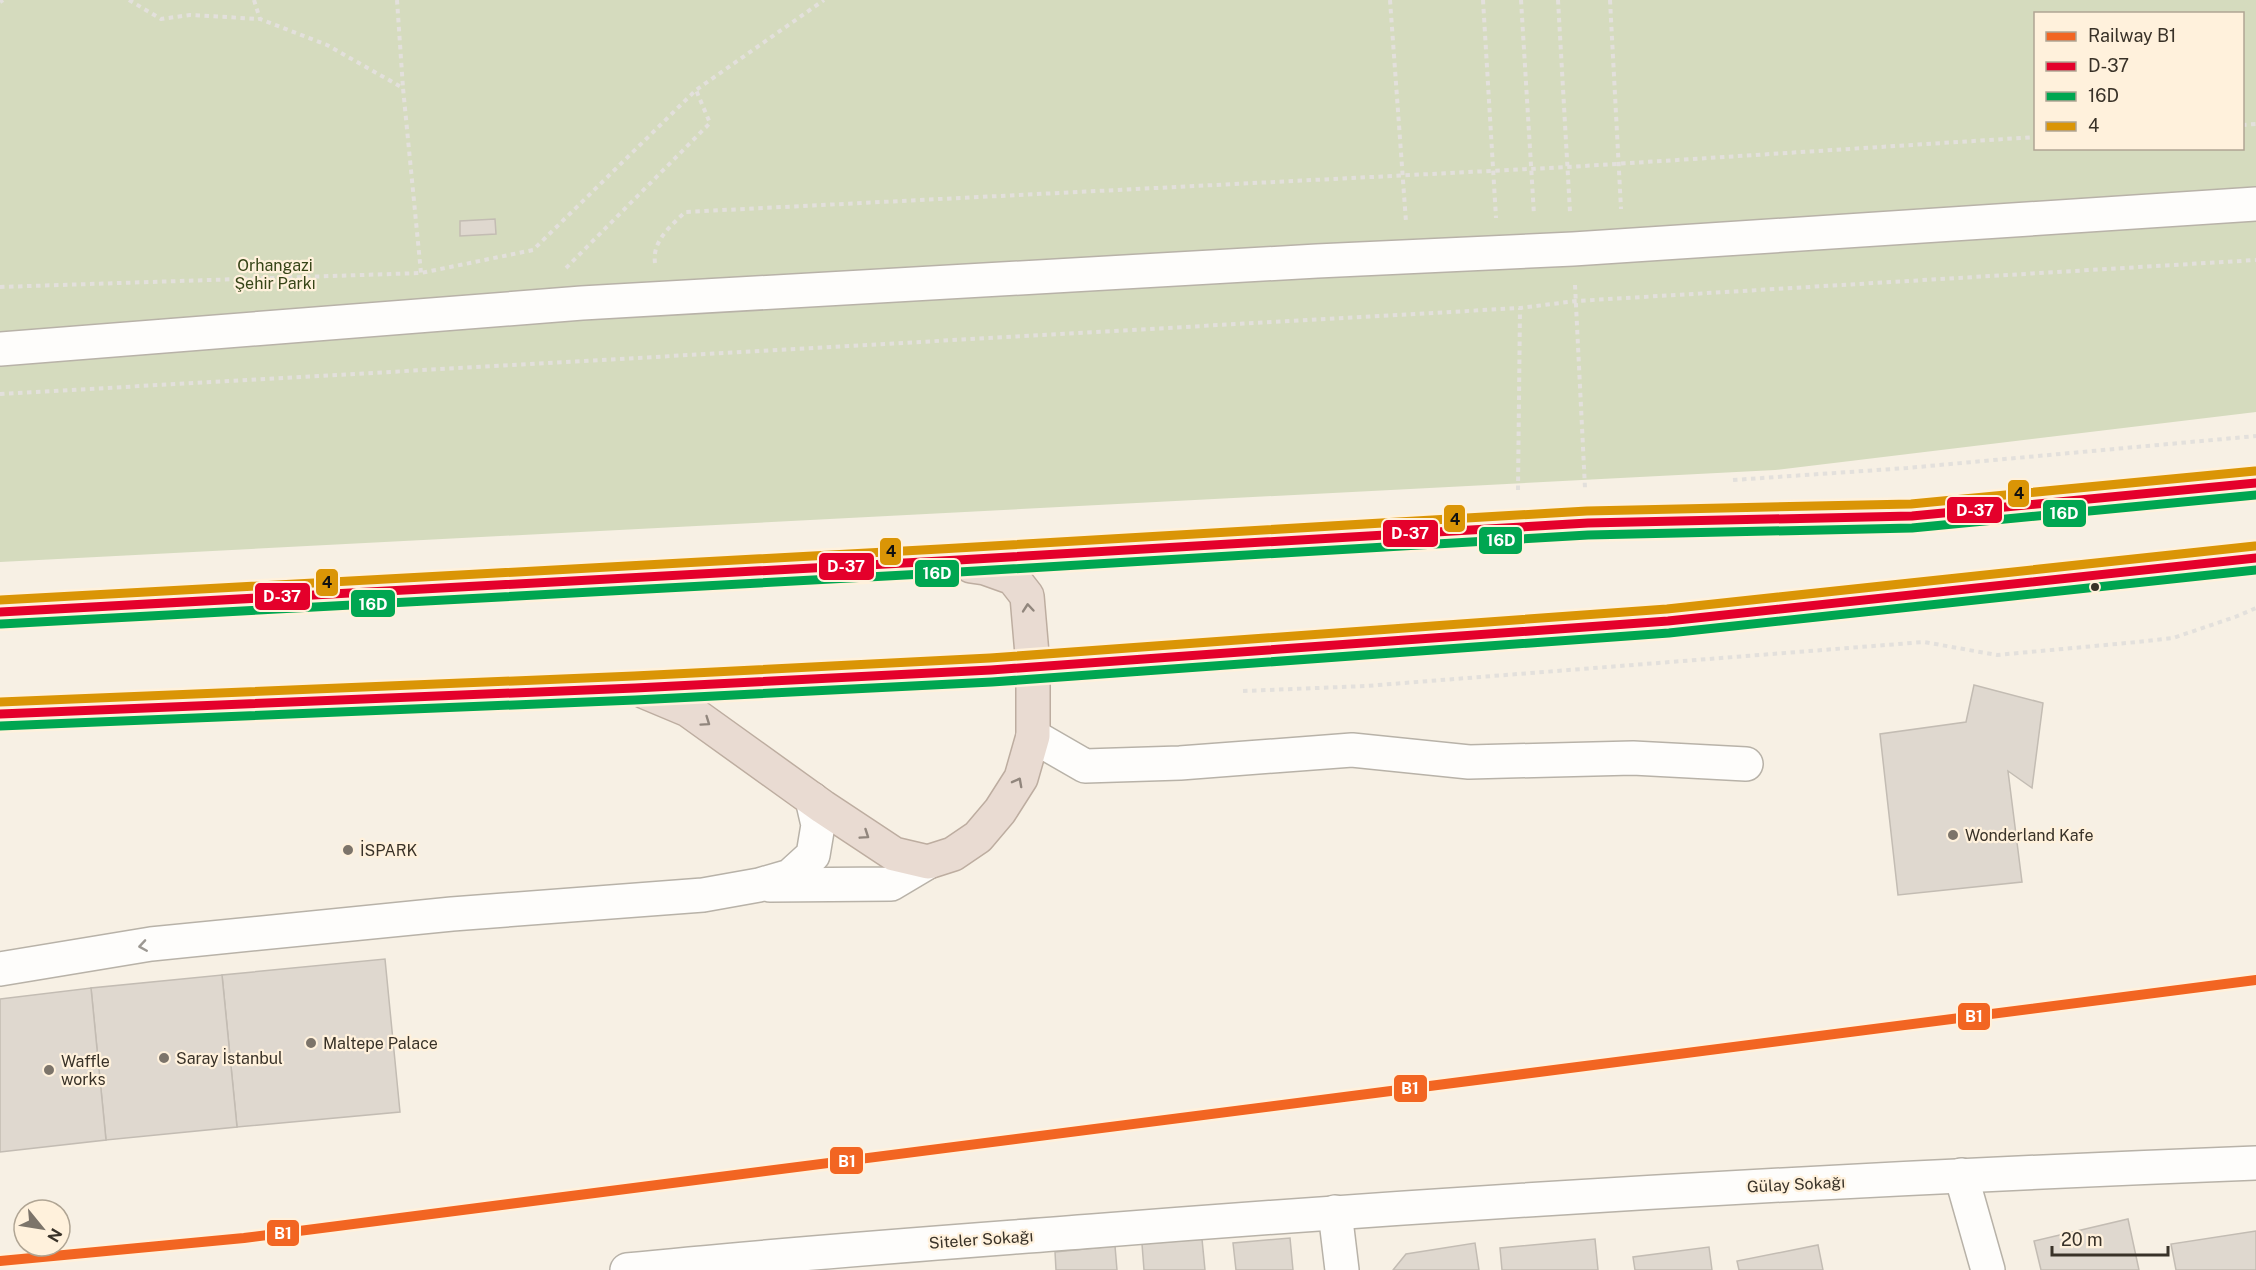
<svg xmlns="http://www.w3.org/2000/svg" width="2256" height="1270" font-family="'Public Sans',sans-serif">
<rect width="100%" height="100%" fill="#f7f0e4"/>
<!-- green -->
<path fill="#d5dbbe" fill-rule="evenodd" d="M0 0H2256V412L1775 470 0 562ZM2036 14H2242V148H2036Z"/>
<!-- building -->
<g fill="#dfd8cf" stroke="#c3bcb3" stroke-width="1.5">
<polygon points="495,219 496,234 460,236 460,221"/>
<polygon points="1974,685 2043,703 2032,788 2008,771 2022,882 1898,895 1880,734 1966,722"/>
<polygon points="385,959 400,1112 237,1127 222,975"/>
<polygon points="222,975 237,1127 106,1140 91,988"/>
<polygon points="91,988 106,1140 0,1152 0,999"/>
<polygon points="2128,1219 2139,1270 2041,1270 2034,1241"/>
<polygon points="2256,1231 2256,1270 2176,1270 2171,1244"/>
<polygon points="1290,1238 1293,1270 1236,1270 1233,1243"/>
<polygon points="1202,1239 1205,1270 1144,1270 1142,1244"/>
<polygon points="1595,1239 1598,1270 1502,1270 1500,1248"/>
<polygon points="1475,1243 1479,1270 1393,1270 1406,1254"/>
<polygon points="1818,1245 1823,1270 1739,1270 1737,1261"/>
<polygon points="1115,1246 1117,1270 1056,1270 1055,1252"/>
<polygon points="1709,1247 1712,1270 1635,1270 1633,1257"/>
</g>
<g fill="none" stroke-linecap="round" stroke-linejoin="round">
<defs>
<g id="minor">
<polyline points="0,349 582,303 1317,261 1573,249 2256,204"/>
<polyline points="1033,736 1085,766 1180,763 1352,750 1469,762 1633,758 1746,764"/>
<polyline points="770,885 891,884 928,862"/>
<polyline points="0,969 151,944 452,914 703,895 759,885 790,876 813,855 818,825 812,799"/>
<polyline points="1961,1175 1988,1270"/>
<polyline points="1335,1212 1342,1270"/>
<path d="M627 1270C782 1254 938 1243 1093 1231 1480 1200 1868 1178 2256 1163"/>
</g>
<g id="highway">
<polyline points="0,612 941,561 1588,523 1912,516 2256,483"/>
<polyline points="645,692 688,710 823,807 894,854 928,862 953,854 978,837 1000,811 1021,778 1033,736 1033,666 1027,596 1013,578 985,568 971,566"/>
<polyline points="0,714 635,688 991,670 1668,621 2256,558"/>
</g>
</defs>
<!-- minor casing -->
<use href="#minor" stroke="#b8b2a8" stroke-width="36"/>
<!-- highway casing -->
<use href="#highway" stroke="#bdada0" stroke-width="36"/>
<!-- path -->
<g stroke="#e3e0dc" stroke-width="4" stroke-dasharray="4.5 4.5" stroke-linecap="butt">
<polyline points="129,0 161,19 190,15 260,19"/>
<polyline points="254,0 260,19 327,45 403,88 421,273"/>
<polyline points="397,0 403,88"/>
<polyline points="1390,0 1406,222"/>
<polyline points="1483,0 1496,218"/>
<polyline points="1521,0 1534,215"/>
<polyline points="1558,0 1570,212"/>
<polyline points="1610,0 1621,209"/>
<polyline points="0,2 3,0"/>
<polyline points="2242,125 2256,124"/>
<path d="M655 263C652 241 670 227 685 212L1568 167 2036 137"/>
<polyline points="566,268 710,123 696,90"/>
<polyline points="1575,285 1585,488"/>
<polyline points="0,287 421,273 533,250 696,90 824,0"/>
<polyline points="0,394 1520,308 1576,301 2256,260"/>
<polyline points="1733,480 1907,468 2256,436"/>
<polyline points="1518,490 1520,308"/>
<polyline points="1243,691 1366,686 1924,642 1997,655 2127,643 2173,638 2235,617 2256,608"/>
</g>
<!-- minor -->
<use href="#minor" stroke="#fefdfb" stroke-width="33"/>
<!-- highway -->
<use href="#highway" stroke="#e9dbd2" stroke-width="33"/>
<defs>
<g id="bus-1">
<polyline points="0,612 941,561 1588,523 1912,516 2256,483"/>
<polyline points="0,714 635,688 991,670 1668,621 2256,558"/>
</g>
<g id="bus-2">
<polyline points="1,624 942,573 1588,535 1912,528 2256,495"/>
<polyline points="0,726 635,700 992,682 1669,633 2256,570"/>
</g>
<g id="bus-3">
<polyline points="0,600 940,549 1587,511 1911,504 2255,471"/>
<polyline points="0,702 634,676 990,658 1667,609 2255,546"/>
</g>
</defs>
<!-- bus-1 casing -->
<use href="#bus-1" stroke="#fff1dc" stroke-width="14"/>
<!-- bus-2 casing -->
<use href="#bus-2" stroke="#fff1dc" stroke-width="14"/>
<!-- bus-3 casing -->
<use href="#bus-3" stroke="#fff1dc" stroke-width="14"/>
<!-- bus-1 -->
<use href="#bus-1" stroke="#e4002b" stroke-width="9"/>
<!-- bus-2 -->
<use href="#bus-2" stroke="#00a651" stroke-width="9"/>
<!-- bus-3 -->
<use href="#bus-3" stroke="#da9506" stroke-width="9"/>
<defs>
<polyline id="rail-1" points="0,1261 244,1238 2256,980"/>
</defs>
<!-- rail-1 casing -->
<use href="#rail-1" stroke="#fff1dc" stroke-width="15"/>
<!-- rail-1 -->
<use href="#rail-1" stroke="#f26522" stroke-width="10"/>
</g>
<!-- one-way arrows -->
<defs><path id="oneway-chevron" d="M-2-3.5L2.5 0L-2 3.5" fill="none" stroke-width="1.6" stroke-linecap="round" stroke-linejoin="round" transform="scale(1.5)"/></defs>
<g stroke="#91867d">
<use href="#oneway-chevron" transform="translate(1028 608) rotate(-95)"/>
<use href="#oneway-chevron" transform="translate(706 722) rotate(35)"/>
<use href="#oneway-chevron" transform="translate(1018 782) rotate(-62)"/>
<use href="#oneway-chevron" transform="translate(865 835) rotate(34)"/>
</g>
<use stroke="#9c9892" href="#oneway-chevron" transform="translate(143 946) rotate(171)"/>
<!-- markers -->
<circle fill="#393228" stroke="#fff1dc" stroke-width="2" cx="2095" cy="587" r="5"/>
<g fill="#7c746a" stroke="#fff1dc" stroke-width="2">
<circle cx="1953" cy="835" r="6"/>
<circle cx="348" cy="850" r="6"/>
<circle cx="311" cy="1043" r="6"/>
<circle cx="164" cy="1058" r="6"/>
<circle cx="49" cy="1070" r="6"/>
</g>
<g text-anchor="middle" stroke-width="4.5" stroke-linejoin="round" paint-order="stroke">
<!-- park labels -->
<g font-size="16" fill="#364417" stroke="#fff1dc">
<text x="275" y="271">Orhangazi<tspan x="275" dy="18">Şehir Parkı</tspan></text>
</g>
<!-- poi labels -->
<g font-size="16" fill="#393228" stroke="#fff1dc" text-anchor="start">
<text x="1965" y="841">Wonderland Kafe</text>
<text x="360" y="856">İSPARK</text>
<text x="323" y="1049">Maltepe Palace</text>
<text x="176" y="1064">Saray İstanbul</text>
<text x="61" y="1067">Waffle<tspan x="61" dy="18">works</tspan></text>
</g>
<!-- street labels -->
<g font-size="16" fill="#393228" stroke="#fff1dc">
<text transform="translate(1796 1184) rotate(-3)" y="6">Gülay Sokağı</text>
<text transform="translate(981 1239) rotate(-4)" y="6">Siteler Sokağı</text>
</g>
</g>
<g stroke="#fff1dc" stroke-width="2">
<rect x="2007" y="479" width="23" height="29" rx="6" fill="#da9506"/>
<rect x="1946" y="496" width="57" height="28" rx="6" fill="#e4002b"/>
<rect x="2042" y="499" width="45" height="29" rx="6" fill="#00a651"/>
<rect x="1443" y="504" width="23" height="29" rx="6" fill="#da9506"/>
<rect x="1382" y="519" width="57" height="29" rx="6" fill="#e4002b"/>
<rect x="1478" y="526" width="45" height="29" rx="6" fill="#00a651"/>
<rect x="879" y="537" width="23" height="29" rx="6" fill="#da9506"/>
<rect x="818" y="552" width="57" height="29" rx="6" fill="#e4002b"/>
<rect x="914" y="559" width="46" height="29" rx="6" fill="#00a651"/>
<rect x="315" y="568" width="24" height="29" rx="6" fill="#da9506"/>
<rect x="254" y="582" width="57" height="29" rx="6" fill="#e4002b"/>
<rect x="350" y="589" width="46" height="29" rx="6" fill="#00a651"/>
<rect x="1957" y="1002" width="34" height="29" rx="6" fill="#f26522"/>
<rect x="1393" y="1074" width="35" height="29" rx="6" fill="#f26522"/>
<rect x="829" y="1146" width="35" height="29" rx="6" fill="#f26522"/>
<rect x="266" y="1219" width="34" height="28" rx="6" fill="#f26522"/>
</g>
<g font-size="16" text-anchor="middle" font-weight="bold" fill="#fff">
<text x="1975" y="516">D-37</text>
<text x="2064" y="519">16D</text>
<text x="1410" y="539">D-37</text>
<text x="1501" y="546">16D</text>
<text x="846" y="572">D-37</text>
<text x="937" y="579">16D</text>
<text x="282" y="602">D-37</text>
<text x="373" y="610">16D</text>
<text x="1974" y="1022">B1</text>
<text x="1410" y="1094">B1</text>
<text x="847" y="1167">B1</text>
<text x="283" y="1239">B1</text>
</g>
<g font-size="16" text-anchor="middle" font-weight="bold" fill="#111">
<text x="2019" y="499">4</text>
<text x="1455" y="525">4</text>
<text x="891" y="557">4</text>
<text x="327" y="588">4</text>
</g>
<!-- legend -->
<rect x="2034" y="12" width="210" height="138" fill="#fff1dc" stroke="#b0a594" stroke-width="1.5"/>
<rect x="2046" y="32" width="30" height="9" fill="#f26522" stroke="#b0a594" stroke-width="1.5"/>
<text x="2088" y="42" font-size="18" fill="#393228">Railway B1</text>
<rect x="2046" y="62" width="30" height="9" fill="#e4002b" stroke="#b0a594" stroke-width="1.5"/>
<text x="2088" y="72" font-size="18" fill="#393228">D-37</text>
<rect x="2046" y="92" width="30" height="9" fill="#00a651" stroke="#b0a594" stroke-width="1.5"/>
<text x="2088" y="102" font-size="18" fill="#393228">16D</text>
<rect x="2046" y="122" width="30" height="9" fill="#da9506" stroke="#b0a594" stroke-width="1.5"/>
<text x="2088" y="132" font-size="18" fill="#393228">4</text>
<!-- north arrow -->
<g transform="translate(42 1228) rotate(120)"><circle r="28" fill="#fff1dc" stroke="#b0a594" stroke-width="1.5"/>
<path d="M0-4.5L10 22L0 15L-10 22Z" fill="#7c746a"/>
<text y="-9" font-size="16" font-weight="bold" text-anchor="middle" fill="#393228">N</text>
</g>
<!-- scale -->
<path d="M2052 1246v9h116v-9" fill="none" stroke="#393228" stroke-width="3"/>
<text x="2061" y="1246" font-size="18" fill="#393228" stroke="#fff1dc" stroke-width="4.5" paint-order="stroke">20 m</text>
</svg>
